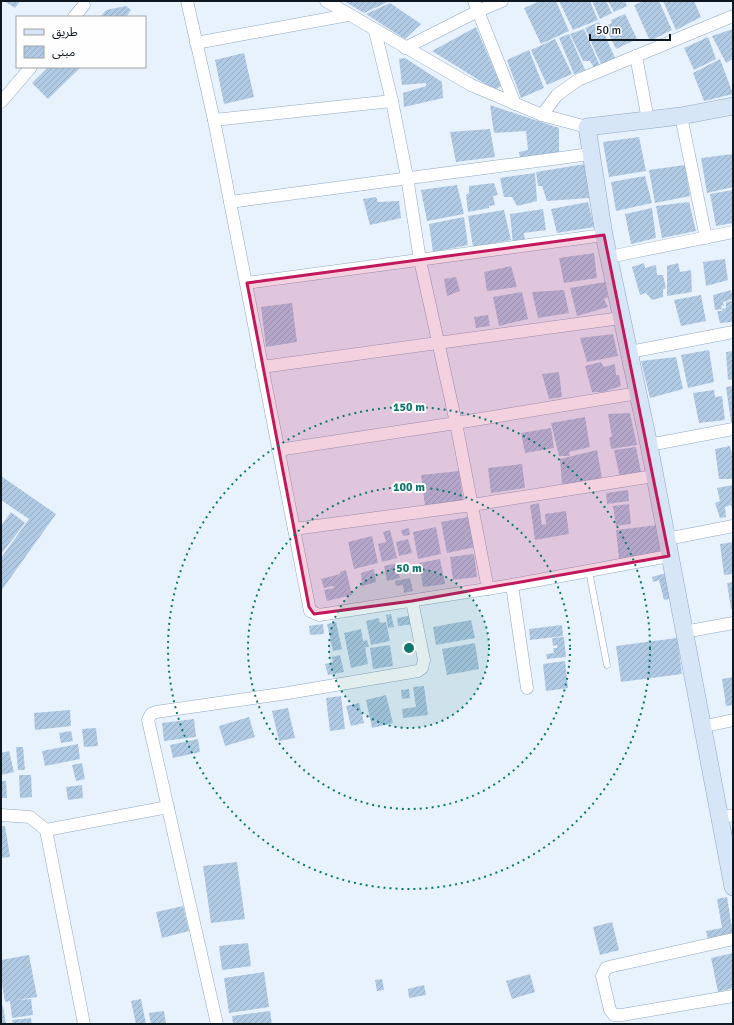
<svg xmlns="http://www.w3.org/2000/svg" width="734" height="1025" font-family="Signika,'Noto Sans Arabic',sans-serif">
<defs>
<pattern id="building-hatch" width="6" height="6" patternUnits="userSpaceOnUse"><rect width="6" height="6" fill="#b1cae4"/><path d="M-1 1l2-2M0 6l6-6M5 7l2-2" fill="none" stroke="#97adc3"/></pattern>
</defs>
<rect width="100%" height="100%" fill="#e8f2fd"/>
<!-- building -->
<g fill="url(#building-hatch)">
<polygon points="4,1 20,1 15,8"/>
<polygon points="344,1 390,1 364,13"/>
<polygon points="540,1 556,1 569,31 541,44 524,8"/>
<polygon points="559,1 590,1 598,20 573,30"/>
<polygon points="592,1 606,1 612,13 600,19"/>
<polygon points="608,1 625,1 627,6 614,12"/>
<polygon points="644,1 659,1 672,30 650,41 634,5"/>
<polygon points="663,1 694,1 701,17 676,30"/>
<polygon points="390,3 421,24 405,39 366,14"/>
<polygon points="126,6 131,10 126,17 101,16 106,10"/>
<polygon points="625,14 637,39 616,49 605,26 612,23 611,20"/>
<polygon points="599,22 615,58 601,64 585,28"/>
<polygon points="476,27 501,86 495,90 432,51"/>
<polygon points="584,29 600,66 594,68 590,61 583,61 570,34"/>
<polygon points="733,29 733,59 726,63 712,36"/>
<polygon points="569,34 585,70 574,74 559,38"/>
<polygon points="708,37 716,59 694,70 684,48"/>
<polygon points="555,39 572,74 547,85 531,50"/>
<polygon points="529,50 544,88 521,98 507,60"/>
<polygon points="244,53 254,97 224,104 215,60"/>
<polygon points="405,58 442,82 443,98 404,107 403,93 426,86 426,83 402,85 399,59"/>
<polygon points="720,59 733,94 704,101 693,73"/>
<polygon points="48,67 81,67 48,99 32,83"/>
<polygon points="490,105 559,128 559,153 520,158 519,152 528,150 526,131 494,133"/>
<polygon points="490,129 495,157 456,162 450,132"/>
<polygon points="639,137 646,171 609,177 603,142"/>
<polygon points="733,154 733,187 707,193 701,158"/>
<polygon points="585,164 589,198 547,201 542,186 538,186 536,172"/>
<polygon points="685,165 690,196 655,203 649,170"/>
<polygon points="535,173 537,201 517,206 512,197 504,197 500,178"/>
<polygon points="645,176 652,203 616,211 611,182"/>
<polygon points="494,183 498,195 493,196 495,205 489,206 489,208 468,212 466,195 469,193 469,186"/>
<polygon points="457,185 464,214 427,221 421,190"/>
<polygon points="733,190 733,223 716,226 710,194"/>
<polygon points="376,197 378,202 399,201 401,218 370,225 363,199"/>
<polygon points="588,202 594,227 557,233 551,209"/>
<polygon points="689,202 696,231 662,238 656,206"/>
<polygon points="652,208 656,238 631,244 625,214"/>
<polygon points="543,209 546,230 524,233 525,241 513,245 510,214"/>
<polygon points="504,210 511,240 473,247 468,216"/>
<polygon points="464,217 468,245 433,252 429,224"/>
<polygon points="594,253 597,278 564,283 559,258"/>
<polygon points="725,259 728,280 706,286 703,262"/>
<polygon points="644,263 645,268 656,265 657,275 663,275 666,288 663,290 663,297 652,300 646,293 640,295 632,267"/>
<polygon points="678,263 680,272 691,270 692,292 667,296 667,266"/>
<polygon points="511,266 517,287 487,291 484,272"/>
<polygon points="456,277 460,291 447,296 444,279"/>
<polygon points="605,282 608,297 604,299 608,307 577,316 570,288"/>
<polygon points="564,290 569,313 538,318 532,292"/>
<polygon points="731,290 733,299 723,302 724,306 721,305 722,309 726,308 726,302 733,301 733,322 720,323 717,311 723,311 722,309 715,310 713,295"/>
<polygon points="522,292 528,319 499,326 493,297"/>
<polygon points="701,295 706,321 681,326 674,300"/>
<polygon points="292,303 297,342 266,347 261,307"/>
<polygon points="488,315 490,326 476,328 474,317"/>
<polygon points="613,334 618,356 587,362 580,338"/>
<polygon points="709,350 714,382 688,388 681,355"/>
<polygon points="733,351 733,379 728,380 726,352"/>
<polygon points="676,357 683,389 650,398 641,361"/>
<polygon points="601,362 604,367 615,364 616,375 619,375 621,386 603,392 592,392 585,366"/>
<polygon points="559,372 562,397 549,399 542,374"/>
<polygon points="733,386 733,422 731,422 726,387"/>
<polygon points="714,390 715,397 722,396 725,420 699,423 693,393"/>
<polygon points="630,413 637,445 611,449 609,437 612,437 608,414"/>
<polygon points="585,417 590,447 569,452 570,456 559,456 551,423"/>
<polygon points="551,428 554,448 525,453 521,433"/>
<polygon points="730,446 733,457 733,479 719,479 715,449"/>
<polygon points="636,447 641,472 620,478 614,450"/>
<polygon points="597,450 602,478 562,485 560,459"/>
<polygon points="522,464 525,488 491,493 488,468"/>
<polygon points="459,471 463,500 425,505 421,475"/>
<polygon points="1,476 56,514 1,591 1,558 29,519 1,500"/>
<polygon points="733,485 733,510 731,505 725,507 726,517 720,518 715,503 720,501 717,488"/>
<polygon points="628,490 629,501 607,504 606,493"/>
<polygon points="539,503 542,525 546,524 545,514 566,511 569,534 535,540 530,505"/>
<polygon points="629,504 631,524 616,526 613,506"/>
<polygon points="11,512 25,523 1,554 1,526"/>
<polygon points="468,517 475,547 447,553 441,522"/>
<polygon points="658,525 661,553 619,559 616,530"/>
<polygon points="436,527 441,554 418,559 413,532"/>
<polygon points="409,528 410,535 403,536 401,530"/>
<polygon points="390,530 397,558 382,562 378,544 386,542 383,532"/>
<polygon points="372,536 378,563 354,569 348,542"/>
<polygon points="408,539 412,553 399,556 396,542"/>
<polygon points="733,542 733,574 724,575 720,544"/>
<polygon points="474,554 477,577 453,580 450,557"/>
<polygon points="440,559 445,584 423,587 419,563"/>
<polygon points="397,563 400,578 387,581 384,566"/>
<polygon points="374,569 376,582 362,586 361,573"/>
<polygon points="346,570 352,595 327,601 324,590 334,588 333,586 324,588 321,579 340,574 340,572"/>
<polygon points="666,573 672,598 664,600 659,580 653,582 652,577"/>
<polygon points="410,578 413,591 404,593 403,585 396,586 395,581"/>
<polygon points="733,582 733,609 731,609 727,583"/>
<polygon points="391,614 394,627 388,628 386,615"/>
<polygon points="413,615 415,624 398,626 397,618"/>
<polygon points="379,618 380,623 386,622 390,641 371,645 366,621"/>
<polygon points="471,620 475,638 436,645 433,627"/>
<polygon points="336,622 342,649 333,651 327,624"/>
<polygon points="323,624 324,634 310,635 309,626"/>
<polygon points="562,625 563,636 530,640 529,629"/>
<polygon points="361,629 363,641 367,640 369,647 365,647 368,664 351,668 344,633"/>
<polygon points="564,637 566,657 547,659 546,654 554,653 553,648 557,648 557,645 553,646 552,638"/>
<polygon points="677,638 682,674 621,682 616,646"/>
<polygon points="475,643 479,669 447,675 442,649"/>
<polygon points="390,645 393,666 373,669 370,648"/>
<polygon points="340,655 344,672 328,675 325,664 333,662 332,657"/>
<polygon points="565,661 568,688 546,691 543,664"/>
<polygon points="733,677 733,705 726,706 722,679"/>
<polygon points="424,686 428,715 403,718 402,709 416,707 413,687"/>
<polygon points="409,689 410,698 402,699 401,690"/>
<polygon points="386,695 393,723 372,728 366,700"/>
<polygon points="341,696 345,729 330,731 326,698"/>
<polygon points="359,703 364,723 351,726 346,706"/>
<polygon points="288,708 295,738 279,741 272,711"/>
<polygon points="70,710 71,726 35,730 34,713"/>
<polygon points="249,717 255,737 225,746 219,726"/>
<polygon points="194,719 196,737 164,741 162,723"/>
<polygon points="96,728 98,746 84,747 82,729"/>
<polygon points="71,731 73,741 61,743 59,733"/>
<polygon points="198,739 200,752 173,758 170,745"/>
<polygon points="78,744 80,759 45,766 42,751"/>
<polygon points="16,747 23,747 25,770 18,770"/>
<polygon points="9,751 14,772 1,775 1,753"/>
<polygon points="82,763 85,779 76,781 72,765"/>
<polygon points="19,775 31,775 32,797 20,798"/>
<polygon points="1,781 6,781 7,798 1,798"/>
<polygon points="82,785 83,798 68,800 66,787"/>
<polygon points="1,826 5,826 10,857 1,858"/>
<polygon points="237,862 245,919 211,923 203,866"/>
<polygon points="727,897 733,934 708,939 706,931 722,928 717,899"/>
<polygon points="183,906 189,931 162,938 156,912"/>
<polygon points="612,922 619,950 600,955 593,927"/>
<polygon points="248,943 251,966 222,970 219,946"/>
<polygon points="733,953 733,988 718,992 711,958"/>
<polygon points="29,955 37,997 16,1000 31,999 33,1015 12,1018 10,1001 5,1002 1,978 1,960"/>
<polygon points="264,972 269,1007 229,1013 224,978"/>
<polygon points="530,974 535,992 512,999 506,981"/>
<polygon points="382,979 384,990 377,991 375,980"/>
<polygon points="424,985 426,995 409,998 408,989"/>
<polygon points="141,999 146,1024 136,1024 131,1001"/>
<polygon points="3,1006 6,1024 1,1024 1,1007"/>
<polygon points="164,1011 166,1024 151,1024 149,1013"/>
<polygon points="270,1011 272,1024 233,1024 232,1016"/>
<polygon points="31,1018 32,1024 13,1024 12,1020"/>
</g>
<g fill="none" stroke-linecap="round" stroke-linejoin="round">
<defs>
<polyline id="lane" points="589,571 607,665"/>
<g id="street">
<polyline points="187,1 214,120 310,611 319,615 512,585 669,556"/>
<polyline points="326,1 471,85 542,115 587,127"/>
<polyline points="474,1 515,104"/>
<polyline points="74,17 84,5"/>
<polyline points="375,31 392,101 407,177 420,260 456,423 488,589"/>
<polyline points="196,43 348,15"/>
<polyline points="405,48 478,11 502,1"/>
<polyline points="636,56 648,120"/>
<polyline points="1,102 31,67"/>
<polyline points="542,115 557,95 578,80 733,16"/>
<polyline points="681,116 706,238"/>
<polyline points="214,120 392,101"/>
<polyline points="230,202 590,154"/>
<polyline points="609,257 733,232"/>
<polyline points="247,283 604,235"/>
<polyline points="630,352 733,332"/>
<polyline points="262,367 621,318"/>
<polyline points="649,445 733,429"/>
<polyline points="278,450 456,423 638,393"/>
<polyline points="294,529 472,505 654,476"/>
<polyline points="667,539 733,526"/>
<polyline points="512,585 527,688"/>
<polyline points="684,632 733,623"/>
<polyline points="701,727 733,720"/>
<polyline points="1,815 30,817 46,830 168,807"/>
<polyline points="719,818 733,815"/>
<polyline points="46,830 84,1024"/>
<polyline points="733,939 613,966 606,968 602,976 610,1010 614,1015 622,1015 733,996"/>
<polyline points="217,1024 148,720 151,714 156,712 288,693 418,671 422,668 424,660 412,601"/>
</g>
<polyline id="secondary" points="733,106 681,116 587,127 604,235 649,445 733,887"/>
</defs>
<!-- lane casing -->
<use href="#lane" stroke="#8fa7c1" stroke-width="7"/>
<!-- street casing -->
<use href="#street" stroke="#8fa7c1" stroke-width="13"/>
<!-- secondary casing -->
<use href="#secondary" stroke="#8fa7c1" stroke-width="18"/>
<!-- lane -->
<use href="#lane" stroke="#fff" stroke-width="6"/>
<!-- street -->
<use href="#street" stroke="#fff" stroke-width="12"/>
<!-- secondary -->
<use href="#secondary" stroke="#d6e6f7" stroke-width="17"/>
</g>
<!-- marked area -->
<path fill="#c2185b" fill-opacity="0.2" stroke="#c2185b" stroke-width="3" stroke-linejoin="round" d="M604 235 669 556 412 601 314 614 309 607 247 283Z"/>
<!-- distance rings -->
<circle cx="409" cy="648" r="80" fill="#0f766e" fill-opacity=".12"/>
<g fill="none" stroke="#0f766e" stroke-width="2" stroke-dasharray="2 4">
<circle cx="409" cy="648" r="80"/>
<circle cx="409" cy="648" r="161"/>
<circle cx="409" cy="648" r="241"/>
</g>
<circle cx="409" cy="648" r="6" fill="#0f766e" stroke="#fefefe" stroke-width="2"/>
<g font-size="12" text-anchor="middle" font-weight="bold" fill="#0f766e" stroke="#fefefe" stroke-width="4" stroke-linejoin="round" paint-order="stroke">
<text x="409" y="411">150 m</text>
<text x="409" y="491">100 m</text>
<text x="409" y="572">50 m</text>
</g>
<!-- border -->
<rect width="734" height="1025" fill="none" stroke="#0f1821" stroke-width="4"/>
<!-- legend -->
<rect x="16" y="16" width="130" height="52" fill="#fefefe" stroke="#9ea2a6"/>
<rect x="24" y="29" width="20" height="6" fill="#d6e6f7" stroke="#9ea2a6"/>
<text x="52" y="36" font-size="12" fill="#0f1821">طريق</text>
<rect x="24" y="46" width="20" height="12" fill="url(#building-hatch)" stroke="#9ea2a6"/>
<text x="52" y="56" font-size="12" fill="#0f1821">مبنى</text>
<!-- scale -->
<path d="M590 34v6h80v-6" fill="none" stroke="#0f1821" stroke-width="2"/>
<text x="596" y="34" font-size="12" fill="#0f1821" stroke="#fefefe" stroke-width="3" paint-order="stroke">50 m</text>
</svg>
